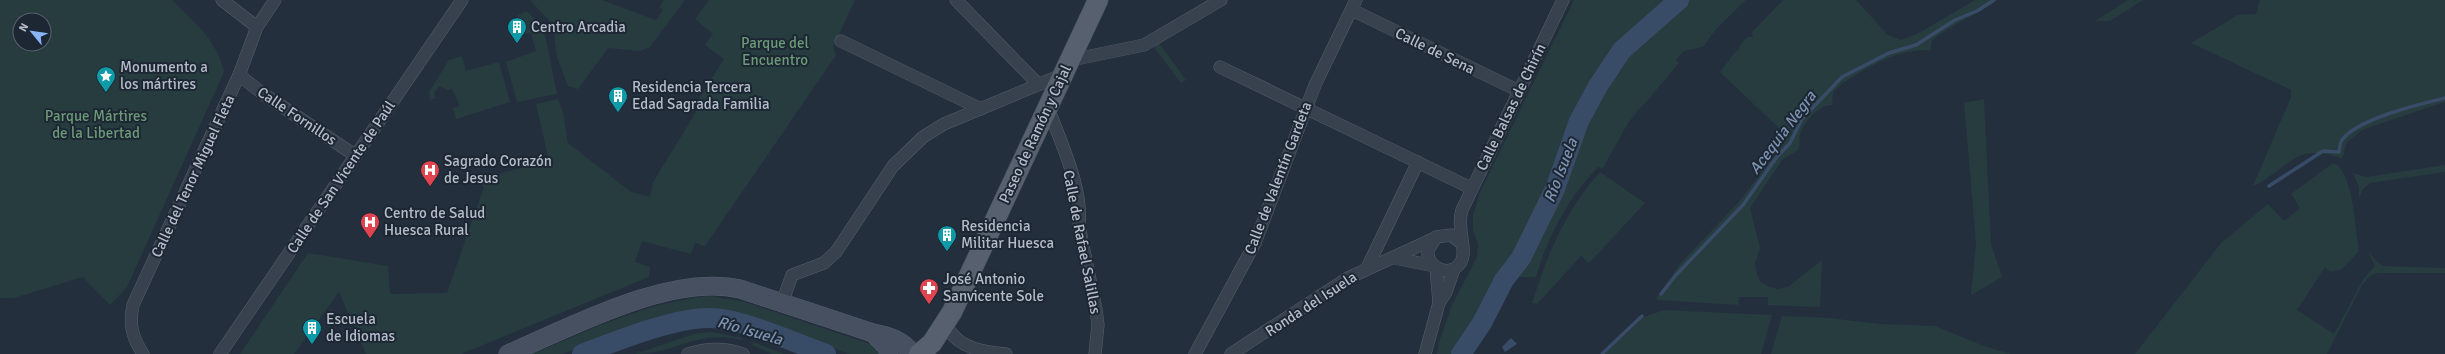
<svg xmlns="http://www.w3.org/2000/svg" width="2445" height="354" font-family="Signika,sans-serif">
<rect width="100%" height="100%" fill="#242f3e"/>
<!-- green -->
<g fill="#263c3f" fill-rule="evenodd">
<path d="M0 0H172C193 21 218 41 224 72L127 287 110 305 83 277 14 298H0ZM20 20H44V44H20Z"/>
<polygon points="530,0 602,0 656,20 663,10 659,7 664,0 685,0 650,47 640,51 608,48 578,89 568,86 557,57 553,25"/>
<polygon points="709,0 855,0 833,47 836,55 705,246 695,243 691,254 642,241 635,262 650,267 649,277 461,354 366,354 339,292 294,354 240,354 308,253 388,266 390,294 447,293 484,187 480,183 482,178 549,161 536,104 558,99 563,112 568,143 631,192 650,197 653,182 696,112 696,103 724,59 705,45 713,34 695,19"/>
<path d="M1574 0H1746L1717 28 1703 47 1684 51 1676 60 1679 63 1628 123 1603 168 1598 167C1568 198 1548 236 1536 277H1519L1511 263 1499 276 1458 347 1452 354H1437L1439 342 1452 305 1477 257 1478 244 1473 230V216L1480 192Z"/>
<path d="M1783 0H1856L1888 35 1901 40 1917 34 1975 0H1998C1977 14 1953 24 1932 40L1930 51C1901 46 1861 71 1839 86L1833 93 1832 105C1817 106 1806 120 1800 134 1798 140 1801 145 1798 150L1782 160 1750 208 1760 248 1755 264 1757 274 1760 281 1769 287 1778 289 1788 287 1822 260 1820 307 1768 305V297H1739L1738 305 1658 300 1656 298 1681 263 1738 203 1784 143 1787 136 1720 72 1747 37H1753L1752 32Z"/>
<polygon points="2128,0 2143,0 2110,21 2095,21"/>
<path d="M2260 0H2445V102L2362 130 2347 142 2342 159C2330 153 2308 150 2297 157 2281 166 2270 179 2253 186L2291 97V90L2191 43 2238 15 2256 14Z"/>
<polygon points="526,11 540,24 545,34 557,94 517,102 506,62 536,51 531,33 513,37 522,34 517,16"/>
<polygon points="1159,43 1186,80 1181,83 1154,47"/>
<polygon points="462,56 466,71 499,62 510,102 456,119 453,108 460,106 452,89 448,90 439,86 434,93 436,98 430,100 429,92 449,60"/>
<polygon points="1984,99 1991,244 2002,277 1971,295 1976,243 1964,103"/>
<path d="M2333 163C2354 171 2355 230 2359 251L2342 269 2330 272 2325 267 2297 310 2334 334 2364 278 2375 266 2368 251 2377 262 2383 266 2445 268V273H2377L2370 276 2362 285 2327 354H2135L2221 243 2268 204 2284 221 2300 208 2291 194Z"/>
<polygon points="2445,165 2445,172 2370,183 2363,189 2359,198 2359,187 2353,173 2366,177"/>
<path d="M1600 172 1645 203 1589 263 1581 256 1537 304 1532 303C1549 251 1564 213 1600 172Z"/>
<path d="M710 296 745 302 870 344 876 347 880 354H849L734 313 711 310 685 312 561 354H533C591 329 647 302 710 296Z"/>
<polygon points="1664,310 1772,315 1761,354 1605,354 1644,317"/>
<polygon points="1782,316 1829,318 1880,324 1935,326 1984,346 2011,354 1771,354"/>
<path d="M711 332 742 338V340C698 329 675 354 635 354L697 333Z"/>
<polygon points="753,342 785,354 772,354 752,345"/>
</g>
<!-- water -->
<polygon fill="#394c67" points="1511,338 1517,344 1505,352 1502,347"/>
<g fill="none" stroke-linecap="round" stroke-linejoin="round">
<!-- stream -->
<g stroke="#394c67" stroke-width="3.5">
<path d="M2269 186 2323 151 2339 152C2340 148 2339 144 2342 140 2357 119 2420 104 2445 98"/>
<polyline points="1661,294 1676,275 1743,205 1776,158 1790,143 1802,119 1842,77 1889,53 1916,45 1955,20 1977,11 1994,0"/>
<polyline points="1602,354 1642,316"/>
</g>
<!-- river -->
<g stroke="#394c67" stroke-width="20">
<path d="M582 354C616 341 676 317 710 318 741 318 795 343 826 354"/>
<polyline points="1461,354 1482,323 1504,280 1521,258 1555,189 1579,121 1598,86 1622,50 1679,0"/>
</g>
<defs>
<g id="street">
<polyline points="222,0 257,27"/>
<polyline points="956,0 1038,84"/>
<polyline points="1352,10 1519,91"/>
<polyline points="841,41 981,109"/>
<polyline points="1071,60 1144,45 1221,0"/>
<polyline points="1220,67 1471,188"/>
<polyline points="239,75 262,93 356,156"/>
<path d="M1047 110 1052 118C1064 150 1083 191 1079 226L1096 309 1098 325 1095 354"/>
<path d="M1460 242 1451 235 1436 237 1428 250C1426 268 1450 279 1461 262 1468 251 1456 227 1462 210L1563 0"/>
<polyline points="1395,258 1434,266"/>
<polyline points="1367,268 1418,162"/>
<polyline points="1436,268 1439,303"/>
<polyline points="782,303 792,275 824,263 836,252 893,166 923,137 944,124 1064,74"/>
<path d="M949 330C961 349 985 352 1006 354"/>
<path d="M143 354C132 337 129 325 133 305L239 75 257 27 275 0"/>
<polyline points="220,354 462,0"/>
<path d="M688 354C706 348 724 347 743 354"/>
<polyline points="1195,354 1255,243 1315,85 1356,0"/>
<polyline points="1231,354 1348,278 1433,239"/>
<polyline points="1425,354 1439,303 1446,292 1454,269"/>
</g>
<g id="secondary">
<polyline points="873,333 886,346 889,354"/>
<path d="M508 354C571 327 671 273 740 289L873 333C890 336 902 340 912 353"/>
</g>
<polyline id="primary" points="919,354 932,343 952,312 1098,0"/>
</defs>
<!-- street casing -->
<use href="#street" stroke="#565f6c" stroke-width="13"/>
<!-- secondary casing -->
<use href="#secondary" stroke="#565f6c" stroke-width="19"/>
<!-- primary casing -->
<use href="#primary" stroke="#414a57" stroke-width="21"/>
<!-- street -->
<use href="#street" stroke="#38414e" stroke-width="12"/>
<!-- secondary -->
<use href="#secondary" stroke="#465061" stroke-width="18"/>
<!-- primary -->
<use href="#primary" stroke="#56606e" stroke-width="20"/>
</g>
<!-- icons -->
<defs>
<symbol id="building-pin" viewBox="-11 -11 22 30"><path d="M0 17L-7.5 6A9.5 9.5 0 1 1 7.5 6Z" fill="#0f9aa8" stroke="#1d2633"/><path d="M-4-6H4V6H1V3H-1V6H-4ZM-2.5-4.3h1.7v1.8h-1.7ZM.8-4.3h1.7v1.8H.8ZM-2.5-1h1.7V.8h-1.7ZM.8-1h1.7V.8H.8Z" fill="#fff"/></symbol>
<symbol id="sight-pin" viewBox="-11 -11 22 30"><path d="M0 17L-7.5 6A9.5 9.5 0 1 1 7.5 6Z" fill="#0f9aa8" stroke="#1d2633"/><path d="M0-6L1.8-2.2L6-1.7L2.9 1.2L3.7 5.4L0 3.3L-3.7 5.4L-2.9 1.2L-6-1.7L-1.8-2.2Z" fill="#fff"/></symbol>
<symbol id="hospital-pin" viewBox="-11 -11 22 30"><path d="M0 17L-7.5 6A9.5 9.5 0 1 1 7.5 6Z" fill="#e0444e" stroke="#1d2633"/><path d="M-5-5h3v3.5h4V-5h3V5h-3V1.5h-4V5h-3Z" fill="#fff"/></symbol>
<symbol id="pharmacy-pin" viewBox="-11 -11 22 30"><path d="M0 17L-7.5 6A9.5 9.5 0 1 1 7.5 6Z" fill="#e0444e" stroke="#1d2633"/><path d="M-2-6h4v4h4v4h-4v4h-4v-4h-4v-4h4Z" fill="#fff"/></symbol>
</defs>
<g fill-rule="evenodd">
<use href="#building-pin" x="506" y="16" width="22" height="30"/>
<use href="#sight-pin" x="95" y="65" width="22" height="30"/>
<use href="#building-pin" x="607" y="85" width="22" height="30"/>
<use href="#hospital-pin" x="419" y="159" width="22" height="30"/>
<use href="#hospital-pin" x="359" y="211" width="22" height="30"/>
<use href="#building-pin" x="936" y="224" width="22" height="30"/>
<use href="#pharmacy-pin" x="918" y="277" width="22" height="30"/>
<use href="#building-pin" x="301" y="317" width="22" height="30"/>
</g>
<g text-anchor="middle" stroke-width="4" stroke-linejoin="round" paint-order="stroke">
<!-- poi labels -->
<g font-size="15" fill="#b4bcc9" stroke="#1d2633" text-anchor="start">
<text x="531" y="32">Centro Arcadia</text>
<text x="120" y="72">Monumento a<tspan x="120" dy="17">los mártires</tspan></text>
<text x="632" y="92">Residencia Tercera<tspan x="632" dy="17">Edad Sagrada Familia</tspan></text>
<text x="444" y="166">Sagrado Corazón<tspan x="444" dy="17">de Jesus</tspan></text>
<text x="384" y="218">Centro de Salud<tspan x="384" dy="17">Huesca Rural</tspan></text>
<text x="961" y="231">Residencia<tspan x="961" dy="17">Militar Huesca</tspan></text>
<text x="943" y="284">José Antonio<tspan x="943" dy="17">Sanvicente Sole</tspan></text>
<text x="326" y="324">Escuela<tspan x="326" dy="17">de Idiomas</tspan></text>
</g>
<!-- park labels -->
<g font-size="15" fill="#6b9a76" stroke="#1d2633">
<text x="775" y="48">Parque del<tspan x="775" dy="17">Encuentro</tspan></text>
<text x="96" y="121">Parque Mártires<tspan x="96" dy="17">de la Libertad</tspan></text>
</g>
<!-- street labels -->
<g font-size="15" fill="#b4bcc9" stroke="#1d2633">
<text transform="translate(1435 51) rotate(26)" y="5">Calle de Sena</text>
<text transform="translate(1511 107) rotate(-64)" y="5">Calle Balsas de Chirín</text>
<text transform="translate(297 116) rotate(34)" y="5">Calle Fornillos</text>
<text transform="translate(1035 134) rotate(-65)" y="5">Paseo de Ramón y Cajal</text>
<text transform="translate(193 176) rotate(-65)" y="5">Calle del Tenor Miguel Fleta</text>
<text transform="translate(341 177) rotate(-56)" y="5">Calle de San Vicente de Paúl</text>
<text transform="translate(1278 178) rotate(-69)" y="5">Calle de Valentín Gardeta</text>
<text transform="translate(1082 242) rotate(79)" y="5">Calle de Rafael Salillas</text>
<text transform="translate(1311 304) rotate(-33)" y="5">Ronda del Isuela</text>
</g>
<!-- water labels -->
<g font-size="16" font-style="italic" fill="#7c92b1" stroke="#1d2633">
<text transform="translate(1782 132) rotate(-53)" y="6">Acequia Negra</text>
<text transform="translate(1560 170) rotate(-69)" y="6">Río Isuela</text>
<text transform="translate(750 330) rotate(16)" y="6">Río Isuela</text>
</g>
</g>
<!-- north arrow -->
<g transform="translate(32 32) rotate(299)"><circle r="19" fill="#1d2633" stroke="#59626f"/>
<path d="M0-3L7 15L0 10L-7 15Z" fill="#8ab4f8"/>
<text y="-6" font-size="11" font-weight="bold" text-anchor="middle" fill="#b4bcc9">N</text>
</g>
</svg>
